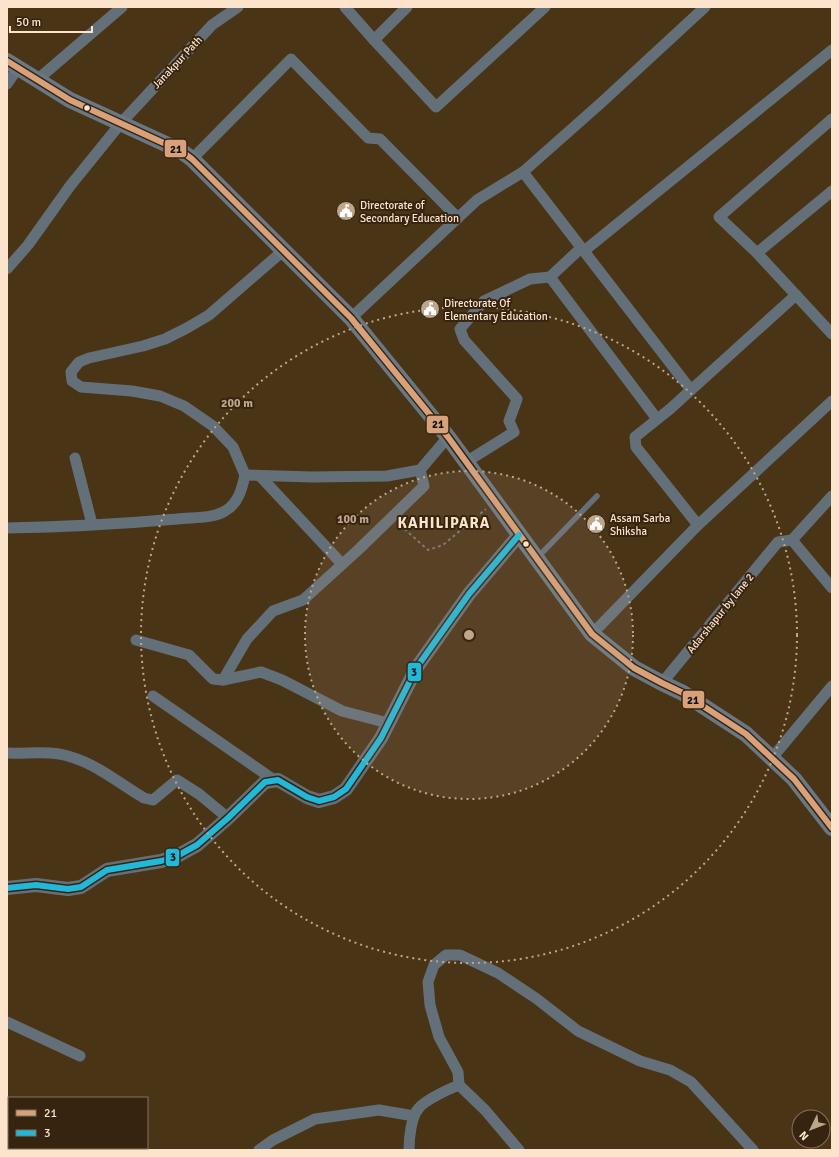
<svg xmlns="http://www.w3.org/2000/svg" width="839" height="1157" font-family="Signika,sans-serif">
<rect width="100%" height="100%" fill="#4a3416"/>
<g fill="none" stroke-linecap="round" stroke-linejoin="round">
<!-- path -->
<polyline stroke="#727473" stroke-width="2" stroke-dasharray="3 3" stroke-linecap="butt" points="400,525 428,550 443,545 486,509"/>
<!-- service -->
<polyline stroke="#647079" stroke-width="5.5" points="537,558 597,496"/>
<!-- minor -->
<g stroke="#647079" stroke-width="11">
<polyline points="345,7 374,40 436,107 545,7"/>
<polyline points="374,40 407,7"/>
<polyline points="37,80 122,7"/>
<polyline points="7,84 18,68"/>
<polyline points="832,119 719,217 757,253 832,334"/>
<polyline points="192,159 291,59 368,138 380,139 458,218"/>
<polyline points="523,172 691,390"/>
<polyline points="584,251 832,50"/>
<polyline points="757,253 832,191"/>
<polyline points="7,269 28,245 70,186 121,123 212,25 238,7"/>
<polyline points="550,277 657,419"/>
<polyline points="351,318 477,200 523,172 601,103 705,7"/>
<polyline points="75,458 92,524"/>
<polyline points="466,462 514,432 509,421 517,399 464,340 460,329 484,301 530,279 550,277 581,248"/>
<polyline points="245,475 312,477 387,476 420,470 448,437"/>
<polyline points="260,476 342,564"/>
<polyline points="698,525 636,447 635,437 670,409 796,295"/>
<path d="M7 528C64 527 121 524 177 519 192 517 212 519 225 511 238 504 242 489 245 475L233 447 213 426 184 406 160 396 132 391 81 387 72 381 71 372 79 362 89 358 143 346 165 339 187 328 209 315 284 250"/>
<polyline points="792,540 832,496"/>
<polyline points="592,634 698,525 832,401"/>
<polyline points="136,640 189,655 213,679 223,680 261,672 282,680 342,711 388,723"/>
<polyline points="223,680 247,639 273,611 303,600 358,550 424,486 420,470"/>
<polyline points="662,683 778,542 792,540 832,588"/>
<polyline points="153,696 274,780"/>
<path d="M7 753C28 754 51 750 71 757 98 765 120 784 144 798L153 800 177 780 199 794 228 818"/>
<polyline points="772,758 832,686"/>
<polyline points="7,1022 80,1056"/>
<polyline points="459,1085 485,1110 519,1150"/>
<polyline points="259,1150 273,1140 315,1119 379,1110 414,1116"/>
<path d="M409 1150C409 1139 411 1116 419 1108 425 1100 449 1089 459 1085L458 1072 439 1037 430 1005 428 982 434 965 446 955H460L498 973 537 999 578 1031 640 1061 670 1070 691 1082 753 1150"/>
</g>
<!-- tertiary -->
<polyline stroke="#647079" stroke-width="14" points="7,888 36,885 68,889 81,887 107,870 161,861 177,856 197,845 228,818 265,782 278,780 307,797 319,801 334,797 346,789 381,738 417,667 469,594 519,535"/>
<!-- secondary -->
<polyline stroke="#687985" stroke-width="16" points="7,61 70,100 181,151 192,159 351,318 448,437 592,634 634,668 662,683 683,693 746,734 794,779 832,828"/>
<defs>
<polyline id="bus-1" points="7,61 70,100 181,151 192,159 351,318 448,437 592,634 634,668 662,683 683,693 746,734 794,779 832,828"/>
<polyline id="bus-2" points="7,888 36,885 68,889 81,887 107,870 161,861 177,856 197,845 228,818 265,782 278,780 307,797 319,801 334,797 346,789 381,738 417,667 469,594 519,535"/>
</defs>
<!-- bus-1 casing -->
<use href="#bus-1" stroke="#372410" stroke-width="9"/>
<!-- bus-2 casing -->
<use href="#bus-2" stroke="#372410" stroke-width="9"/>
<!-- bus-1 -->
<use href="#bus-1" stroke="#d9a179" stroke-width="6"/>
<!-- bus-2 -->
<use href="#bus-2" stroke="#20b9da" stroke-width="6"/>
</g>
<!-- distance rings -->
<circle cx="469" cy="635" r="164" fill="#bea68c" fill-opacity=".12"/>
<g fill="none" stroke="#bea68c" stroke-width="2" stroke-dasharray="2 4">
<circle cx="469" cy="635" r="164"/>
<circle cx="469" cy="635" r="328"/>
</g>
<!-- icons -->
<defs>
<symbol id="civic-disc" viewBox="-11 -11 22 22"><circle r="9.5" fill="#bea68c" stroke="#372410"/><path d="M-.6-6.5H3V-4.5H.6V-3L4-1V1h2V6H-6V1h2V-1L-.6-3ZM-1.2 2.5V6h2.4V2.5Z" fill="#fff"/></symbol>
</defs>
<g fill-rule="evenodd">
<use href="#civic-disc" x="335" y="200" width="22" height="22"/>
<use href="#civic-disc" x="419" y="298" width="22" height="22"/>
<use href="#civic-disc" x="585" y="513" width="22" height="22"/>
</g>
<!-- markers -->
<g fill="#fce3cb" stroke="#372410" stroke-width="1.5">
<circle cx="87" cy="108" r="3.5"/>
<circle cx="526" cy="544" r="3.5"/>
</g>
<g text-anchor="middle" stroke-width="4" stroke-linejoin="round" paint-order="stroke">
<!-- street labels -->
<g font-size="11" fill="#fce3cb" stroke="#372410">
<text transform="translate(177 62) rotate(-47)" y="4">Janakpur Path</text>
<text transform="translate(720 613) rotate(-51)" y="4">Adarshapur by lane 2</text>
</g>
<!-- poi labels -->
<g font-size="11" fill="#fce3cb" stroke="#372410" text-anchor="start">
<text x="360" y="209">Directorate of<tspan x="360" dy="13">Secondary Education</tspan></text>
<text x="444" y="307">Directorate Of<tspan x="444" dy="13">Elementary Education</tspan></text>
<text x="610" y="522">Assam Sarba<tspan x="610" dy="13">Shiksha</tspan></text>
</g>
<!-- district labels -->
<g font-size="15" font-weight="bold" letter-spacing="1" fill="#fce3cb" stroke="#372410">
<text x="444" y="528">KAHILIPARA</text>
</g>
</g>
<circle cx="469" cy="635" r="6" fill="#bea68c" stroke="#372410" stroke-width="2"/>
<g font-size="12" text-anchor="middle" font-weight="bold" fill="#bea68c" stroke="#372410" stroke-width="4" stroke-linejoin="round" paint-order="stroke">
<text x="237" y="407">200 m</text>
<text x="353" y="523">100 m</text>
</g>
<g stroke="#372410" stroke-width="1.5">
<rect x="164" y="139" width="23" height="19" rx="4" fill="#d9a179"/>
<rect x="426" y="415" width="23" height="19" rx="4" fill="#d9a179"/>
<rect x="407" y="662" width="15" height="20" rx="4" fill="#20b9da"/>
<rect x="682" y="690" width="23" height="19" rx="4" fill="#d9a179"/>
<rect x="165" y="848" width="15" height="19" rx="4" fill="#20b9da"/>
</g>
<g font-size="11" text-anchor="middle" font-weight="bold" fill="#111">
<text x="176" y="153">21</text>
<text x="438" y="428">21</text>
<text x="414" y="676">3</text>
<text x="693" y="704">21</text>
<text x="173" y="861">3</text>
</g>
<!-- border -->
<rect width="839" height="1157" fill="none" stroke="#fce3cb" stroke-width="16"/>
<!-- legend -->
<rect x="8" y="1097" width="140" height="52" fill="#372410" stroke="#86705b"/>
<rect x="16" y="1110" width="20" height="6" fill="#d9a179" stroke="#86705b"/>
<text x="44" y="1117" font-size="12" fill="#fce3cb">21</text>
<rect x="16" y="1130" width="20" height="6" fill="#20b9da" stroke="#86705b"/>
<text x="44" y="1137" font-size="12" fill="#fce3cb">3</text>
<!-- north arrow -->
<g transform="translate(811 1129) rotate(227)"><circle r="19" fill="#372410" stroke="#86705b"/>
<path d="M0-3L7 15L0 10L-7 15Z" fill="#bea68c"/>
<text y="-6" font-size="11" font-weight="bold" text-anchor="middle" fill="#fce3cb">N</text>
</g>
<!-- scale -->
<path d="M10 26v6h82v-6" fill="none" stroke="#fce3cb" stroke-width="2"/>
<text x="16" y="26" font-size="12" fill="#fce3cb" stroke="#372410" stroke-width="3" paint-order="stroke">50 m</text>
</svg>
